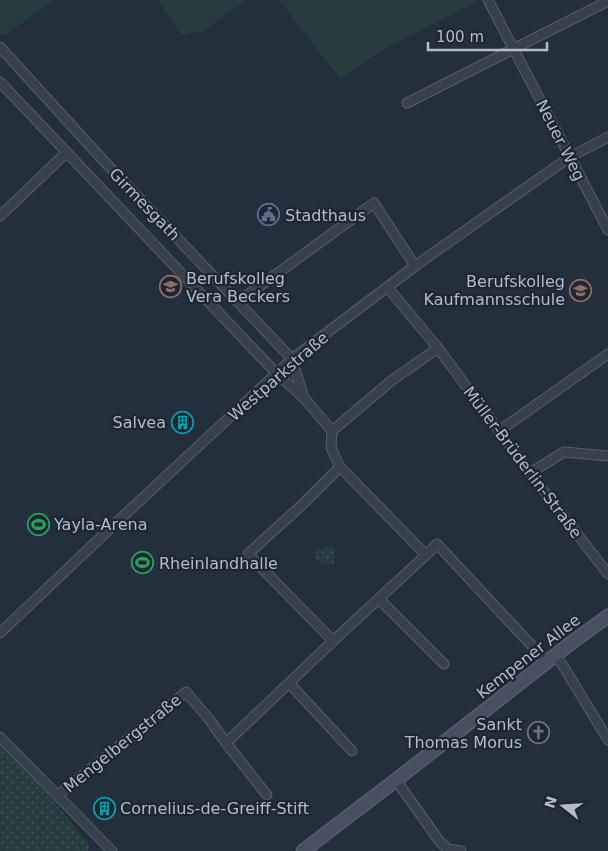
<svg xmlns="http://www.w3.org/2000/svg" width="608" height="851" font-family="'DejaVu Sans',sans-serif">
<defs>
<pattern id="park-dots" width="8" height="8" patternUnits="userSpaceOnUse" patternTransform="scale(1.25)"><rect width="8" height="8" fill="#263c3f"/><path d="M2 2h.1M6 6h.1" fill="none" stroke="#435659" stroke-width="1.8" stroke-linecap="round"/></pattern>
</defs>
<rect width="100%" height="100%" fill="#242f3e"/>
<!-- green -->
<g fill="#263c3f">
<polygon points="0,0 55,0 3,36 0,33"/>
<polygon points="158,0 247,0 203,31 181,35"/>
<polygon points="279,0 480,0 387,47 340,79"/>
</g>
<!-- park -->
<g fill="url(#park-dots)">
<path d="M335 546 334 565C325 563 316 563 314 553L315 551Z"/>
<polygon points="0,742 16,753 90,846 87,851 0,851"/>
</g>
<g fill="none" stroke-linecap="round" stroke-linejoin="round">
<defs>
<g id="street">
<polyline points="488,0 608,230"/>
<polyline points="0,47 102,159 292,359 304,398"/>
<polyline points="0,82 276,373 304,398 332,431 331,448 340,467 426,555 437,544 547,662"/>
<polyline points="407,103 608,1"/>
<polyline points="0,216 66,153"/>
<polyline points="388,288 438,348 530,473 608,574"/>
<polyline points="238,302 374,203 415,266"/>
<polyline points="332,431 391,381 438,348"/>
<polyline points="499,431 608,354"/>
<polyline points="530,473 564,452 608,456"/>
<polyline points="379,599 444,664"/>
<polyline points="0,633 118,521 292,359 415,266 554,168 570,157 608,137"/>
<polyline points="333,641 248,554 304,503 340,467"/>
<polyline points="555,656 562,664 608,740"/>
<polyline points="289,683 352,751"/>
<polyline points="0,737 112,851"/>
<polyline points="226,743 333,641 426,555"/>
<polyline points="396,780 440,842 448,849 461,851"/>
<polyline points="58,795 186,692 209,719 226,743 267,795"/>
</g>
<polyline id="secondary" points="303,851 396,780 571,643 608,616"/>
</defs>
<!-- street casing -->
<use href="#street" stroke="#565f6c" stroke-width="11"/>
<!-- secondary casing -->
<use href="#secondary" stroke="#565f6c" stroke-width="15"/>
<!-- street -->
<use href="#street" stroke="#38414e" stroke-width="9"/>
<!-- secondary -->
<use href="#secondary" stroke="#465061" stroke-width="12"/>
</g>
<!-- icons -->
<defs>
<symbol id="civic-ring" viewBox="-11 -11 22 22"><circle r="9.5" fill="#1d2633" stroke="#5c6f8a" stroke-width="1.5"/><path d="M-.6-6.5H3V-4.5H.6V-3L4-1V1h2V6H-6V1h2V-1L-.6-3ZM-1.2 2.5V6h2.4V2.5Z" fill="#5c6f8a"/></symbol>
<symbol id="school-ring" viewBox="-11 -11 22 22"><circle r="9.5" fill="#1d2633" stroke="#8d6e63" stroke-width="1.5"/><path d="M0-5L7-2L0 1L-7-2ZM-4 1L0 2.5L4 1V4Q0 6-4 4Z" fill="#8d6e63"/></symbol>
<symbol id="building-ring" viewBox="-11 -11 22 22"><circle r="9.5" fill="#1d2633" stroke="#0f9aa8" stroke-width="1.5"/><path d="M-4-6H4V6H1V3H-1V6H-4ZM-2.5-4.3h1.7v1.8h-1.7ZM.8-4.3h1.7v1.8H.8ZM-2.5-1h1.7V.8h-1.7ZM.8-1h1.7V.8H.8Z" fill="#0f9aa8"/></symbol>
<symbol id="stadium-ring" viewBox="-11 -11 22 22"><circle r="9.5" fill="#1d2633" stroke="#2e9e5b" stroke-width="1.5"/><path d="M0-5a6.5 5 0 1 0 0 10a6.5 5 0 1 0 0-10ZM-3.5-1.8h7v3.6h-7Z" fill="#2e9e5b"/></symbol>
<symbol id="church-ring" viewBox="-11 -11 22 22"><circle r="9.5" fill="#1d2633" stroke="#6b7280" stroke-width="1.5"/><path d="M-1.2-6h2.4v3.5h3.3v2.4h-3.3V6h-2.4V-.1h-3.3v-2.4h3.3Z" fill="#6b7280"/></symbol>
</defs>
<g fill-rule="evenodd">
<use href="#civic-ring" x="256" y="202" width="25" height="25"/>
<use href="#school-ring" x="158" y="274" width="25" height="25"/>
<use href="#school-ring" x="568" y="278" width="25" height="25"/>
<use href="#building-ring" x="170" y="410" width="25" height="25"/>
<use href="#stadium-ring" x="26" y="512" width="25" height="25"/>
<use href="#stadium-ring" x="130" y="550" width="25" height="25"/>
<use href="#church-ring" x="526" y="720" width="25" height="25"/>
<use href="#building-ring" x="92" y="796" width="25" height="25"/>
</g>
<g text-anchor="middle" stroke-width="4.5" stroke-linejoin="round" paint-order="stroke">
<!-- street labels -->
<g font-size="16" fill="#b4bcc9" stroke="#1d2633">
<text transform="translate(561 140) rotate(63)" y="6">Neuer Weg</text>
<text transform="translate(145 204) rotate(46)" y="6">Girmesgath</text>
<text transform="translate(278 376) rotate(-41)" y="6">Westparkstraße</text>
<text transform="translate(523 462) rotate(53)" y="6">Müller-Brüderlin-Straße</text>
<text transform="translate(528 656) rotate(-38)" y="6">Kempener Allee</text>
<text transform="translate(122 743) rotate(-39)" y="6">Mengelbergstraße</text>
</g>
<!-- poi labels -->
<g font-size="16" fill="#b4bcc9" stroke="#1d2633" text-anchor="start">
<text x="285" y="221">Stadthaus</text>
<text x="186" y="284">Berufskolleg<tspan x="186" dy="18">Vera Beckers</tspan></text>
<text x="565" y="287" text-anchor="end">Berufskolleg<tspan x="565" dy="18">Kaufmannsschule</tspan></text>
<text x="166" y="428" text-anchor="end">Salvea</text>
<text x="54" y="530">Yayla-Arena</text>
<text x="159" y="569">Rheinlandhalle</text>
<text x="522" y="730" text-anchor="end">Sankt<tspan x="522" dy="18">Thomas Morus</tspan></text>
<text x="120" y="814">Cornelius-de-Greiff-Stift</text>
</g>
</g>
<!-- north arrow -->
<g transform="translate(563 806) rotate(287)" stroke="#1d2633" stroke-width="4" paint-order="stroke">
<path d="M0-4L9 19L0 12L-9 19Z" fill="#b4bcc9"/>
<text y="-8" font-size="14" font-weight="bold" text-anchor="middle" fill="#b4bcc9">N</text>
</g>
<!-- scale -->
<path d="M428 42v8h119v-8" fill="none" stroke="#b4bcc9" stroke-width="2.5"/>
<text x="436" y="42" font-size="15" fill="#b4bcc9" stroke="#1d2633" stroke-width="4" paint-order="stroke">100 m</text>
</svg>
